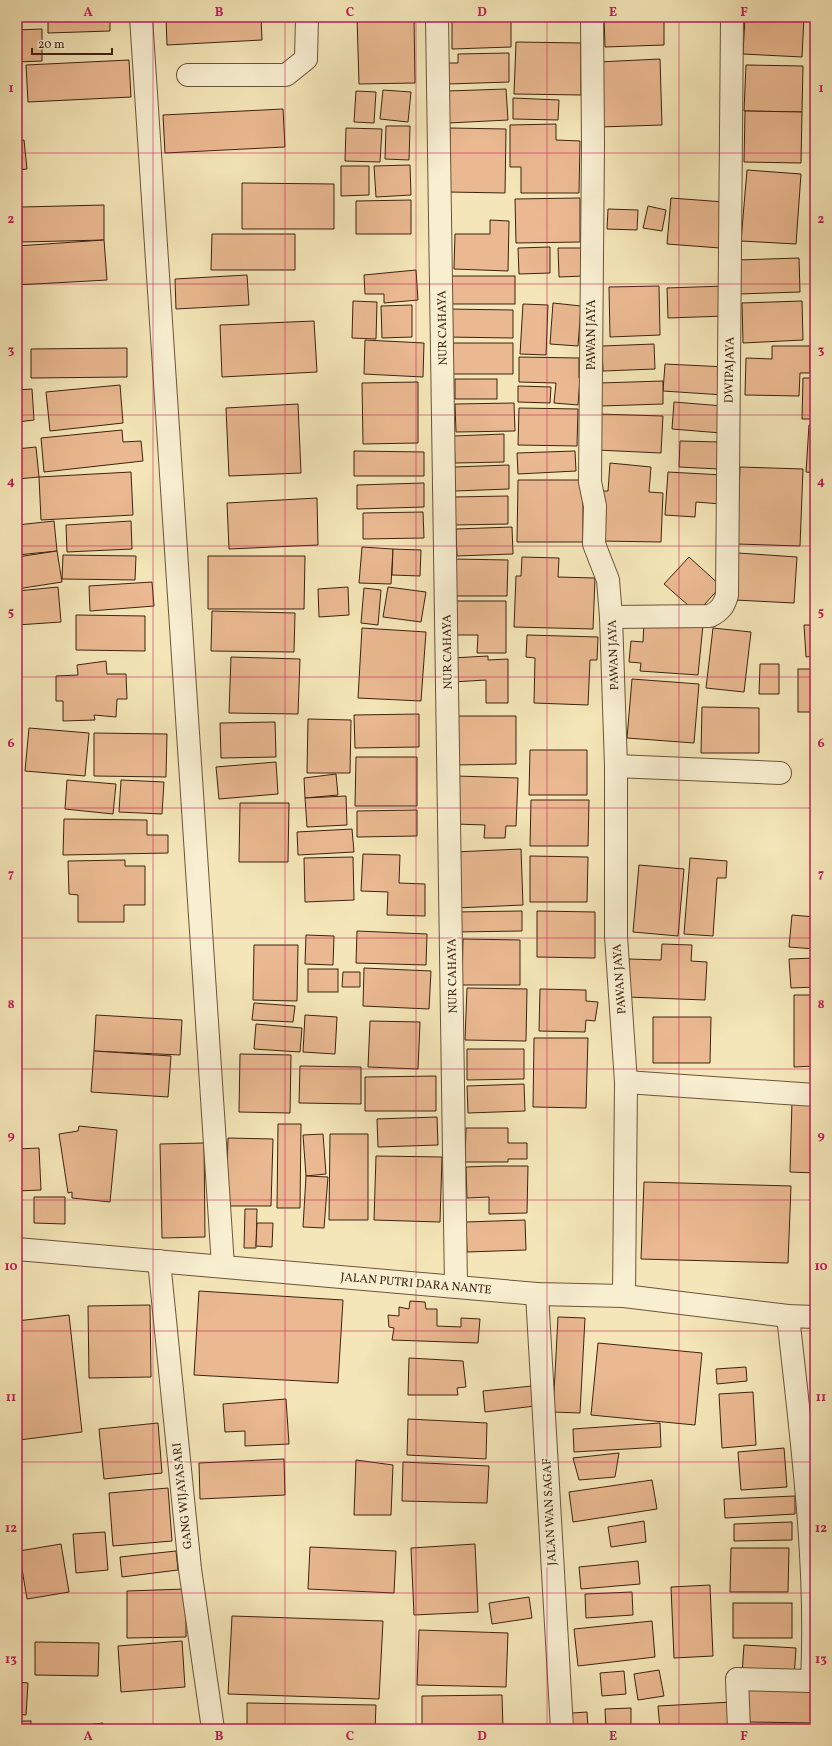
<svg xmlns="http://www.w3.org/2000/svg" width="832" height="1746" font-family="Vollkorn,serif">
<rect width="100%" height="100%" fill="#f4e6b8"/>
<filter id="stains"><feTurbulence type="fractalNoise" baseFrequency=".005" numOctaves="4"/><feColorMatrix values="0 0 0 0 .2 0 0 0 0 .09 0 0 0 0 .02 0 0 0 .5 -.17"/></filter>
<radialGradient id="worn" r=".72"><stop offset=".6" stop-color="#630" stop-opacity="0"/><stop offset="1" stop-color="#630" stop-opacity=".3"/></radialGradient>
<!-- building -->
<g fill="#eab991" stroke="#3e2210">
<polygon points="48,17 110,17 110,31 48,33"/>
<polygon points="166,17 261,17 262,40 167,45"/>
<polygon points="357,17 414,17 415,83 359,84"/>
<polygon points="604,17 664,17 664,45 605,47"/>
<polygon points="745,17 804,17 802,57 743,54"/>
<polygon points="511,19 511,47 452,49 452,20"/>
<polygon points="42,29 42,61 17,62 17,30"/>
<polygon points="516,42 581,43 581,95 514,94"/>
<polygon points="509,53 509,82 448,84 448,63 458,63 458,54"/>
<polygon points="660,59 662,125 600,127 598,62"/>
<polygon points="129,60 131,97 28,102 26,65"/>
<polygon points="746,65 803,66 802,112 744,111"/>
<rect x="17" y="74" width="2" height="42"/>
<polygon points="506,89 508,120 448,123 447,91"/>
<polygon points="383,90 411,92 408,122 380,119"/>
<polygon points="356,91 376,92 374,123 354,122"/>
<polygon points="513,98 559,100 558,120 513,119"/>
<polygon points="283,109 285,147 165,153 163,115"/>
<polygon points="745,111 802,112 801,163 744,162"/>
<polygon points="556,124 556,140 580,141 579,193 521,193 521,167 510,167 510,125"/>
<polygon points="386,126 410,126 409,160 385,159"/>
<polygon points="346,128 382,129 380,162 345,161"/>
<polygon points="450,128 506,129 505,193 449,192"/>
<polygon points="24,140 27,169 17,170 17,141"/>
<polygon points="410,165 411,195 376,197 374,166"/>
<polygon points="341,166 369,166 369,195 341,196"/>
<polygon points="747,170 801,174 796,244 741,241"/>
<polygon points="242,183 334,184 334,229 242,229"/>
<polygon points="580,198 580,242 516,243 515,199"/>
<polygon points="671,198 724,202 720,248 667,244"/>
<polygon points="411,200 411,234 356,234 356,201"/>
<polygon points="104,205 104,240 22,242 22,207"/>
<polygon points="648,206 666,210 662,231 643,228"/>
<polygon points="608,209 638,210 637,230 607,229"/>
<polygon points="490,220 509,221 508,271 454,269 455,234 490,234"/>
<polygon points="212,234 295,234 295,270 211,270"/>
<polygon points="104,240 107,280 17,285 17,246"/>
<polygon points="550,247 550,273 519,274 518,248"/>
<polygon points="558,248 584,248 584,276 559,277"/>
<polygon points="799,258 800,292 739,294 738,260"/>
<polygon points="416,270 418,300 384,303 384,294 365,294 364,275"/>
<polygon points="247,275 249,305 176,309 175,279"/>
<rect x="451" y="276" width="64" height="28"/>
<polygon points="659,286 660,335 610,337 609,287"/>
<polygon points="724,286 725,316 668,318 667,288"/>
<polygon points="353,301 377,302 376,339 352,338"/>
<polygon points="802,301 803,340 743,343 742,303"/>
<polygon points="553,303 581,306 578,346 550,344"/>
<polygon points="523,304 548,305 546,355 520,354"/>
<polygon points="412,305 412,337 382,338 381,306"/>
<polygon points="446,309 513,310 513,338 446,337"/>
<polygon points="314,321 317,372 222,377 220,325"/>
<polygon points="365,340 424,343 423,377 364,374"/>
<polygon points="453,343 513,343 513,374 452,374"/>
<polygon points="654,344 655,369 603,371 602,346"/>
<polygon points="772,346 810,346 810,373 800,373 799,396 745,395 746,358 772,359"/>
<polygon points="127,348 127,377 31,378 31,349"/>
<polygon points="519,357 579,358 579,378 580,378 578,405 554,403 556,383 519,382"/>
<polygon points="665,364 726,367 724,395 663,391"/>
<polygon points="803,378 815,378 815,419 802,419"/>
<rect x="455" y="379" width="42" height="20"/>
<polygon points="663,381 663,404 600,406 599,383"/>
<polygon points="418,382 418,443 363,444 362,383"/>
<polygon points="120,385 123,423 50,431 46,392"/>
<polygon points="518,386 551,387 550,403 518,402"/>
<polygon points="32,389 34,420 17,422 17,390"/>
<polygon points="674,402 723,406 721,433 672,429"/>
<polygon points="514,403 515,431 456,432 455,404"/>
<polygon points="298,404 301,473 229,476 226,408"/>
<polygon points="519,408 578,409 577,446 518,445"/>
<polygon points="598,414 663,416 661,453 597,450"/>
<polygon points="809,425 815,425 815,473 806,472"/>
<polygon points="122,430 123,442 141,441 143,461 44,472 41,438"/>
<polygon points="504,434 504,462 455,463 454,436"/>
<polygon points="680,441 720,442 719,469 679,467"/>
<polygon points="36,447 39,477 17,479 17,449"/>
<polygon points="354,451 424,452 424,476 354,476"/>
<polygon points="575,451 576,471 518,474 517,453"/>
<polygon points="610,463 651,467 649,492 663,493 661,542 601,541 600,491 608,491"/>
<polygon points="509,465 509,489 455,491 454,467"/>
<polygon points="740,467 803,469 800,546 737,544"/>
<polygon points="131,472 133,515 41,520 39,477"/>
<polygon points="668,472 723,475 721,504 696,502 695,517 665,515"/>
<polygon points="518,480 583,480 583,542 517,542"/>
<polygon points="424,483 424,507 357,509 357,485"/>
<polygon points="508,496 508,524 453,525 452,497"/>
<polygon points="317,498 318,545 229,549 227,503"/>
<polygon points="423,512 424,538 363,539 363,513"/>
<polygon points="54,521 57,551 17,555 17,525"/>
<polygon points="131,521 132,549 67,552 66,525"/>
<polygon points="512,527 513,554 457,556 456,529"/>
<polygon points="362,547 393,549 391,584 359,583"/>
<polygon points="393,549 421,550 420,576 392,575"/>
<polygon points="57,551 62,582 17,589 17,557"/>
<polygon points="738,553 797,557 794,603 735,600"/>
<polygon points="63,555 136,556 135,580 62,579"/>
<polygon points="208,556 305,556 304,609 208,609"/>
<polygon points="522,557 559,558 558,577 595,578 593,629 514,627 516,576 521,576"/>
<polygon points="689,557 721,586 697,613 664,584"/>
<polygon points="454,559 508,560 507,596 453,596"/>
<polygon points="152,582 154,606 90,611 89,586"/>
<polygon points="58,587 61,622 17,625 17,591"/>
<polygon points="348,587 349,615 319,617 318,589"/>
<polygon points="388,587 426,592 421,622 383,617"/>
<polygon points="364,588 381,590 378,625 361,623"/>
<polygon points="453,601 506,601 506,653 477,653 478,635 453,635"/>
<polygon points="212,611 295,613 294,652 211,651"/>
<polygon points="76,615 145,616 145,651 76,650"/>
<polygon points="644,621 703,625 698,675 640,671 641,663 629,662 631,641 643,642"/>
<polygon points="804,625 815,625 815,656 806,657"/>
<polygon points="362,628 426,632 421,701 358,698"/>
<polygon points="713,628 751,632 744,692 706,688"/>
<polygon points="527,635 598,637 597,660 590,660 588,705 534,703 535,658 526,657"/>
<polygon points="488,656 488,660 508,659 508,703 486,703 486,680 453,682 452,658"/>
<polygon points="231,657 300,659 298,714 229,713"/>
<polygon points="106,661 107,674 126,674 127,699 117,699 116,717 94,715 95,720 63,721 63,701 56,701 56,676 78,675 77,665"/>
<polygon points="760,664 779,664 779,694 759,694"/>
<rect x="798" y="669" width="17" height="43"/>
<polygon points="632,679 699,684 694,743 627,738"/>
<polygon points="702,707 759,708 759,753 701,753"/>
<polygon points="419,714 419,747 355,748 354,715"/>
<polygon points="454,716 516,716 516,764 453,765"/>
<polygon points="308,719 351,720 350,773 307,773"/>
<polygon points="275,722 276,757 221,758 220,723"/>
<polygon points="29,728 89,733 85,776 25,771"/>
<polygon points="94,733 167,734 166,777 94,776"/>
<polygon points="530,750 587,750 587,795 529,795"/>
<polygon points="356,757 417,757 417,806 355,806"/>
<polygon points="276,762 278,794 219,799 216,767"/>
<polygon points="336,774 338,795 305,798 304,778"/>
<polygon points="457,776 518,778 516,826 506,826 505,838 484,838 485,825 455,824"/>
<polygon points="67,780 116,784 113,814 65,809"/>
<polygon points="121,780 164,782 162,814 119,812"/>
<polygon points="346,796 347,825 307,827 305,798"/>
<polygon points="531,800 589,800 588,846 530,846"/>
<polygon points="240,803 289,803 288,862 239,862"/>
<polygon points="417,810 417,836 357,837 357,811"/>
<polygon points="64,819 147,820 147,835 168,835 168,853 63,855"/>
<polygon points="352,829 354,852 298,855 297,832"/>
<polygon points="521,849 523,905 456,908 454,852"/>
<polygon points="363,854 400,855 399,883 425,884 425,916 387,915 388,892 361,891"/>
<polygon points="530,856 588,857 587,902 530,902"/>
<polygon points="353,857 354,900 305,902 304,858"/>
<polygon points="690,858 727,861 726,878 717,878 713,936 684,934"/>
<polygon points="125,860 125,866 145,866 145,905 124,905 124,922 78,922 78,895 69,894 68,861"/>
<polygon points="639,865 684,869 678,936 633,932"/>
<polygon points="522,911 522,931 455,932 455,912"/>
<polygon points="537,911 595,912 595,958 537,957"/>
<polygon points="792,915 815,917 815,949 789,947"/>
<polygon points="357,931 427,934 426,965 356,963"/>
<polygon points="306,935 334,936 333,965 305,964"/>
<polygon points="463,939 520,940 520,985 462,985"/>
<polygon points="662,944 692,945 691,961 707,962 705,1000 627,997 629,959 661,960"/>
<polygon points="254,945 298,945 297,1001 253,1000"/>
<polygon points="815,958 815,987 791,988 789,959"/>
<polygon points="364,968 431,971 429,1009 363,1006"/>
<rect x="308" y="969" width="30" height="23"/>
<polygon points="343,972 360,972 360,987 342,987"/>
<polygon points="467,988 527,989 526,1041 465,1040"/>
<polygon points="540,989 586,990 586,1001 598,1002 595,1021 586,1020 585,1032 539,1031"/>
<polygon points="794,995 815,995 815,1066 794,1067"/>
<polygon points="254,1003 295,1006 293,1022 252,1020"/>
<polygon points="96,1015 182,1020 180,1055 94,1051"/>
<polygon points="305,1015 337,1017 335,1054 303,1052"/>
<polygon points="653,1017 711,1017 710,1063 653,1063"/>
<polygon points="370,1021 420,1022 418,1069 368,1067"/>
<polygon points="256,1024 302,1028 300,1052 254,1049"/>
<polygon points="534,1038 588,1038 586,1108 533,1107"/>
<polygon points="467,1049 524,1049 524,1079 467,1080"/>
<polygon points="94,1051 171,1056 168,1097 91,1092"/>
<polygon points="240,1054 291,1055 290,1113 239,1112"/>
<polygon points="300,1066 361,1067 361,1104 299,1103"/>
<polygon points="436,1076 436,1111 365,1111 365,1077"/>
<polygon points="524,1084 525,1111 468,1113 467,1086"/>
<polygon points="792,1101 815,1102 815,1173 790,1172"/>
<polygon points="437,1117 438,1145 378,1147 377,1119"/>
<polygon points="278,1124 301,1124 300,1208 277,1208"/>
<polygon points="79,1126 117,1130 110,1202 72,1198 72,1192 68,1193 59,1134 78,1131"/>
<polygon points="466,1128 508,1128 508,1143 527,1143 527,1159 508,1159 508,1162 465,1162"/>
<polygon points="323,1134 326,1174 306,1176 303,1135"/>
<polygon points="330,1134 368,1134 368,1220 329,1220"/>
<polygon points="228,1138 273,1139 271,1206 226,1206"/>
<polygon points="204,1143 205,1237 162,1238 160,1144"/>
<polygon points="39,1148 41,1190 17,1191 17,1149"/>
<polygon points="376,1156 442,1157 440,1222 374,1220"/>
<polygon points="494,1166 528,1166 527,1213 489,1214 489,1197 467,1198 466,1167"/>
<polygon points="306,1176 328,1177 324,1228 303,1227"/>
<polygon points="644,1182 791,1186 788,1263 641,1259"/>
<polygon points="34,1197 65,1197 65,1224 34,1223"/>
<polygon points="17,1198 20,1198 21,1221 17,1221"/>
<polygon points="245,1209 257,1209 256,1248 244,1248"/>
<polygon points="525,1220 526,1250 467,1252 466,1222"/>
<polygon points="257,1223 273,1223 272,1247 256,1246"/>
<polygon points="199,1291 343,1300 338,1383 194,1375"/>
<polygon points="410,1301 425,1302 426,1309 437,1309 437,1326 461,1327 461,1318 480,1319 478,1343 392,1340 394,1328 389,1327 388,1315 399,1316 399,1307 409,1309"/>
<polygon points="150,1305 151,1377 89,1378 88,1306"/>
<polygon points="69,1315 82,1432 19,1440 17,1425 17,1321"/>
<polygon points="558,1317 585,1318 580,1413 553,1412"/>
<polygon points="598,1343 702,1353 695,1425 591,1415"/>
<polygon points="409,1358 463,1361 466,1387 457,1388 458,1395 408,1395"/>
<polygon points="746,1367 747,1381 717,1384 716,1369"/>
<polygon points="532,1386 535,1406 485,1412 483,1391"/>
<polygon points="753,1392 756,1445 722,1448 719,1394"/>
<polygon points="286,1399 289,1444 245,1446 245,1431 225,1432 223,1404"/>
<polygon points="408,1419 487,1423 486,1459 407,1455"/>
<polygon points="158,1423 162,1473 104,1479 99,1429"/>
<polygon points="660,1423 661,1447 574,1452 573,1429"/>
<polygon points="784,1448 787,1487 741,1490 738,1452"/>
<polygon points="619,1453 615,1477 579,1480 573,1458"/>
<polygon points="284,1459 285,1495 200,1499 199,1463"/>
<polygon points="356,1460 393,1465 391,1515 354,1515"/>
<polygon points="403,1462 489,1466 487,1503 402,1501"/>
<polygon points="652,1480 657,1509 573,1522 569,1492"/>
<polygon points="168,1488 172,1541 113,1546 109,1493"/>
<polygon points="795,1496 795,1514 725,1518 724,1499"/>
<polygon points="644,1521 646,1542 611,1547 608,1527"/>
<polygon points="792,1522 792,1540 734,1541 734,1524"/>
<polygon points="105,1532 108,1570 76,1573 73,1534"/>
<polygon points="61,1544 69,1592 27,1599 19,1551"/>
<polygon points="475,1544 478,1612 414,1615 411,1548"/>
<polygon points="310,1547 396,1551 394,1593 308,1589"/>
<polygon points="731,1548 789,1548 788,1592 730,1592"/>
<polygon points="176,1551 178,1570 122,1577 120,1557"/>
<polygon points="638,1561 640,1584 581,1589 579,1567"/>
<polygon points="710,1585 713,1656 674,1658 671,1587"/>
<polygon points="186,1589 186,1637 127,1638 127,1591"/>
<polygon points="632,1592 633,1615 586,1618 585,1594"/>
<polygon points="529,1597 532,1618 492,1624 489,1603"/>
<rect x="733" y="1603" width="59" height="35"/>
<polygon points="232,1616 383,1621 379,1699 228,1694"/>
<polygon points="652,1621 655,1657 578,1666 574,1629"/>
<polygon points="419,1630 508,1633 506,1687 417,1685"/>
<polygon points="182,1641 185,1687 121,1692 118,1646"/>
<polygon points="35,1642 99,1643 98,1676 35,1675"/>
<polygon points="744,1645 796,1648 794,1678 742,1674"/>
<polygon points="659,1670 664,1696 638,1700 634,1674"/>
<polygon points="624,1671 626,1694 602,1696 600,1673"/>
<polygon points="17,1682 28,1683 26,1715 17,1714"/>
<polygon points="748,1684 815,1685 815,1723 748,1722"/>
<polygon points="502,1695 503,1729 422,1729 422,1696"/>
<polygon points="732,1702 733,1729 660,1729 658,1706"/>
<polygon points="247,1703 376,1705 375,1729 247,1729"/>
<polygon points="631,1708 631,1729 606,1729 605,1709"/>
<polygon points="587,1712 588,1729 572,1729 572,1713"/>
<rect x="17" y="1721" width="14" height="8"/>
<polygon points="103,1723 104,1729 62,1729 62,1728"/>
</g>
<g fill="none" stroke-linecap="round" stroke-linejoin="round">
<defs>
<g id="minor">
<polyline points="141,17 223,1266"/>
<polyline points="437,17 456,1287"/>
<polyline points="592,17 593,144 590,482 595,506 594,544 608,580 611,617 616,766 616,936 626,1082 624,1296"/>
<polyline points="188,75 286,75 306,59 307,17"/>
<path d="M611 617 710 616C720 611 724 606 727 595L732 17"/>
<polyline points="616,766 780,773"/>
<polyline points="626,1082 815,1095"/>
<polyline points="17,1249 537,1294 624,1296 788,1316 815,1317"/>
<polyline points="159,1261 190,1569 213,1729"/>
<polyline points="537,1294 562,1729"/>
<path d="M739 1729 737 1679 812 1681C818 1561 801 1435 788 1316"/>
</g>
</defs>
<!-- minor casing -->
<use href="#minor" stroke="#6c533a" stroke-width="24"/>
<!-- minor -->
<use href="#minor" stroke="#f8efd1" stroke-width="22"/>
</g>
<!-- grid -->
<path fill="none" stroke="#c2185b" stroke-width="1" stroke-opacity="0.55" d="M153 17V1729M285 17V1729M416 17V1729M547 17V1729M679 17V1729M17 153H815M17 284H815M17 415H815M17 546H815M17 677H815M17 808H815M17 938H815M17 1069H815M17 1200H815M17 1331H815M17 1462H815M17 1593H815"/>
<g text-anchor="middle" stroke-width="4" stroke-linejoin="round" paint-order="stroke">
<!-- street labels -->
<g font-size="12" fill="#3e2210" stroke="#f8efd1">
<text transform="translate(442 328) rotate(-91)" y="4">NUR CAHAYA</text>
<text transform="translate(591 335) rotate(-90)" y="4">PAWAN JAYA</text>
<text transform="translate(729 370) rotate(-89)" y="4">DWIPAJAYA</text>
<text transform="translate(447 652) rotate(-91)" y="4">NUR CAHAYA</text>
<text transform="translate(613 655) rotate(-92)" y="4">PAWAN JAYA</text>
<text transform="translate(452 976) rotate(-91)" y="4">NUR CAHAYA</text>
<text transform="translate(619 979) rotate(-94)" y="4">PAWAN JAYA</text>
<text transform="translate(416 1283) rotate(5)" y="4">JALAN PUTRI DARA NANTE</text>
<text transform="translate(182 1496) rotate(-96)" y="4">GANG WIJAYASARI</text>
<text transform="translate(549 1512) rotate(-93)" y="4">JALAN WAN SAGAF</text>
</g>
</g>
<!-- margin -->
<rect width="832" height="1746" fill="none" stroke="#f4e6b8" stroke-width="44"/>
<!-- scale -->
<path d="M32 48v6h80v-6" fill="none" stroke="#3e2210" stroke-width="2"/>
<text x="38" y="48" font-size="12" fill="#3e2210" stroke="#f8efd1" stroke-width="3" paint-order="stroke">20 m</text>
<rect x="22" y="22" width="788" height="1702" fill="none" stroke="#c2185b" stroke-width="1.5"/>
<g font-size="13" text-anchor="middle" font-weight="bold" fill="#c2185b">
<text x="88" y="16">A</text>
<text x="219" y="16">B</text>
<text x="350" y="16">C</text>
<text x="482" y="16">D</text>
<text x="613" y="16">E</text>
<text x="744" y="16">F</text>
<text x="11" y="92">1</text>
<text x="821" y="92">1</text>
<text x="11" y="223">2</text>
<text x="821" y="223">2</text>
<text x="11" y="354">3</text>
<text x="821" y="354">3</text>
<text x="11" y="485">4</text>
<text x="821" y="485">4</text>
<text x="11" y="616">5</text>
<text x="821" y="616">5</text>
<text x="11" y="747">6</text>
<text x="821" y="747">6</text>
<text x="11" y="878">7</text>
<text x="821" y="878">7</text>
<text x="11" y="1008">8</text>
<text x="821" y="1008">8</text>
<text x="11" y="1139">9</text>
<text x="821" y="1139">9</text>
<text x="11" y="1270">10</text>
<text x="821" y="1270">10</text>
<text x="11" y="1401">11</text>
<text x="821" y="1401">11</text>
<text x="11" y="1532">12</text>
<text x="821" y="1532">12</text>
<text x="11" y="1663">13</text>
<text x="821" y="1663">13</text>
<text x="88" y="1740">A</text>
<text x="219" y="1740">B</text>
<text x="350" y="1740">C</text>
<text x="482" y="1740">D</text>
<text x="613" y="1740">E</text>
<text x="744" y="1740">F</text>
</g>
<rect width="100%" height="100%" filter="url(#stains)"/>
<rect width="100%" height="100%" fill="url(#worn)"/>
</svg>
